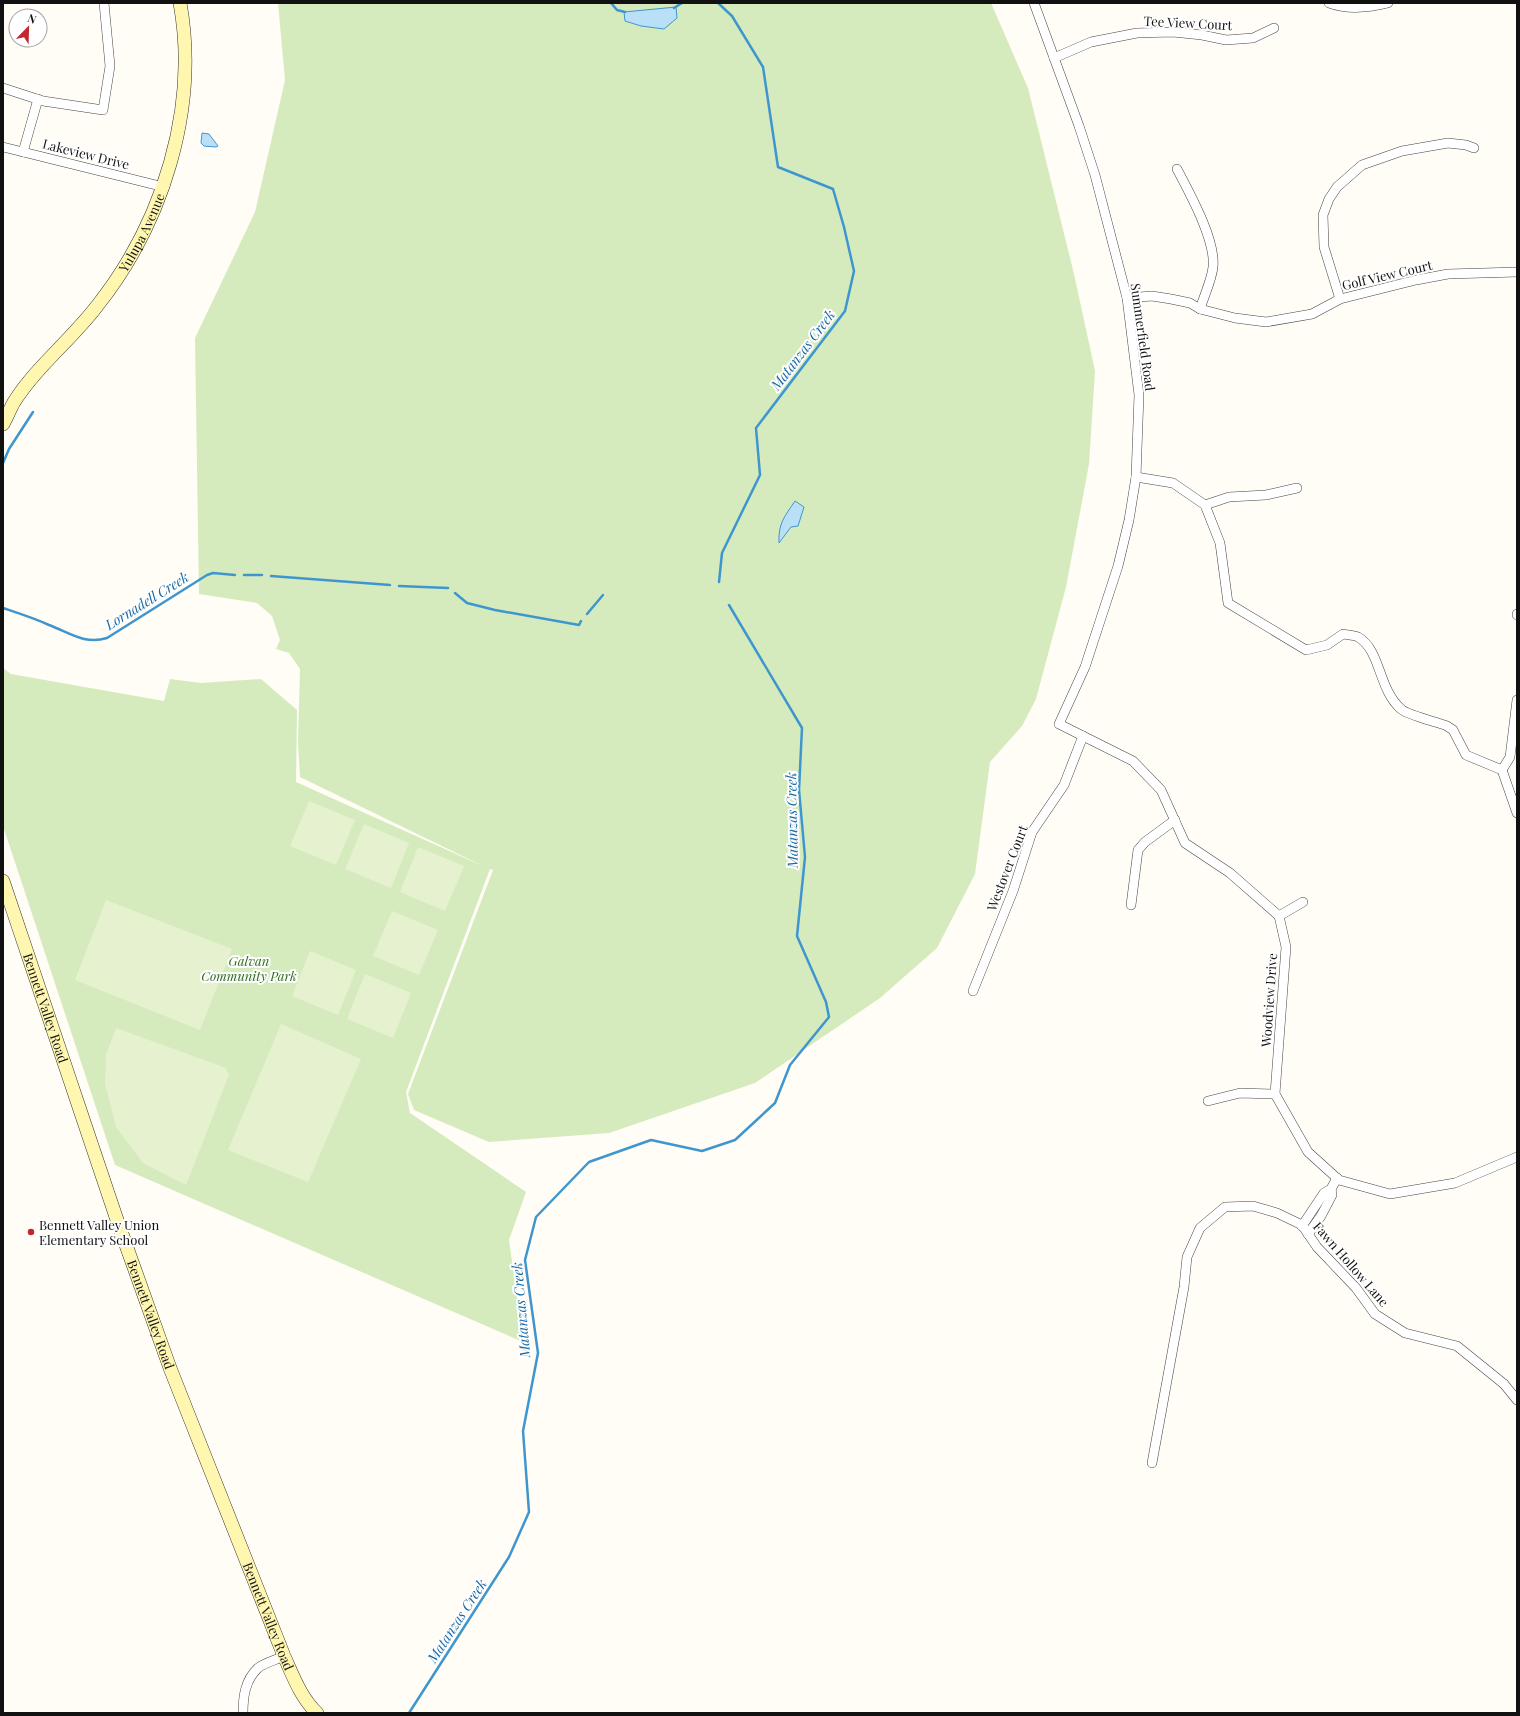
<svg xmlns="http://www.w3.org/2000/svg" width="1520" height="1716" font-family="'Playfair Display',serif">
<rect width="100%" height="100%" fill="#fffdf5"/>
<!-- green -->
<polygon fill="#d5ebbd" points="278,3 991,3 1028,88 1074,274 1095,371 1089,464 1066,587 1036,699 1022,726 990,762 975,874 937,948 880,998 755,1083 609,1133 489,1142 414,1110 408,1094 493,870 490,869 406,1092 410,1113 526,1192 509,1240 523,1342 115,1165 3,826 3,668 11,674 164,701 170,679 201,683 261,679 297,710 296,782 485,867 300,777 298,743 300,669 289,653 276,649 280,640 272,616 257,603 199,594 195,338 255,212 285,80"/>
<!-- pitch -->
<g fill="#e6f2cf">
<polygon points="309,801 355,820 336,865 290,846"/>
<polygon points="364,824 409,843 391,888 345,869"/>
<polygon points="418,847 464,866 445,911 400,892"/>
<polygon points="106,900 232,949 200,1030 75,980"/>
<polygon points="392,911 438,930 419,975 373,956"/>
<polygon points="310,951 356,970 338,1015 292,996"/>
<polygon points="365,974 411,993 393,1038 347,1019"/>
<polygon points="281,1024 361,1059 308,1182 228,1150"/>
<polygon points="116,1028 226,1068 229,1075 186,1185 143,1163 116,1127 105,1084 106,1055"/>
</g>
<!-- water -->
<g fill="#b9e0f7" stroke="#3f96cf">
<polygon points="676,7 677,18 664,29 641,26 625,21 624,12"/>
<polygon points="202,133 209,134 218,146 216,147 204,146 201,143"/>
<path d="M795 501 804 507 798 526 791 527 779 543C778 523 785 516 795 501Z"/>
</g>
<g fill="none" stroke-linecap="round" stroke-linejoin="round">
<!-- stream -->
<g stroke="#3f96cf" stroke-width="2.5">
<polyline points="611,3 617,10 625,12"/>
<polyline points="718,3 732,16 763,67 778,167 833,189 844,227 854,271 845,311 756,428 760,475 722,553 719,582"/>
<polyline points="674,8 682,3"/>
<polyline points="3,463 9,449 33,412"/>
<polyline points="244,575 262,575"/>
<polyline points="271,576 390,585"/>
<polyline points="399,586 448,588"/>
<polyline points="455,593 467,603 495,610 579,625 581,621"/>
<path d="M3 608C18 613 34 618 49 625 70 633 85 645 107 638L207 575 213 573 235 575"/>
<polyline points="587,614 603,595"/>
<polyline points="409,1713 509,1557 529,1512 523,1431 538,1353 525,1260 536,1217 589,1162 651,1140 702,1151 735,1140 775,1103 790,1065 829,1017 826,1002 797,936 805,857 799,790 802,728 729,605"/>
</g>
<defs>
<g id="street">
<polyline points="1034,3 1079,126 1095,175 1127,298 1139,395 1136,477 1129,520 1118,566 1085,667 1059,724 1133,761 1161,790 1185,843 1230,873 1279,916 1286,947 1275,1094 1308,1152 1339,1180 1390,1194 1455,1183 1517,1157"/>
<path d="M1329 3C1348 10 1368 8 1388 3"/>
<polyline points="1054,58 1091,42 1137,33 1173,32 1202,35 1226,40 1253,38 1274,28"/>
<polyline points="3,88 43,101 103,110 110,66 104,3"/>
<polyline points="3,147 164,187"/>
<polyline points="23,152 38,99"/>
<path d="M1177 169C1189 192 1216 240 1213 267 1212 279 1204 296 1200 309"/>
<polyline points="1127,298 1152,296 1171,299 1190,303 1200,309 1235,318 1266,322 1312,314 1340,299 1416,280 1448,274 1517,272"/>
<polyline points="1340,299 1324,247 1323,215 1329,199 1337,187 1362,165 1402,151 1448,143 1466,145 1474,148"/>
<path d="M1136 477 1173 483 1205 505 1220 543 1228 603 1306 650 1327 645 1343 634C1347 635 1354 635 1358 637 1381 650 1378 689 1401 709 1407 715 1437 722 1447 726L1453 730 1466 755 1502 770 1517 813"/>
<polyline points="1205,505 1229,497 1266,495 1297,488"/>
<polyline points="1517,614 1517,615"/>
<polyline points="1502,770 1510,757 1517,700"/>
<polyline points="1131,905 1138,850 1145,842 1175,820"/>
<polyline points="1279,916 1303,902"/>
<polyline points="973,991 1013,891 1032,832 1064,785 1083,736"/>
<polyline points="1208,1101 1240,1093 1275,1094"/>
<polyline points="1302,1226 1324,1193 1331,1189 1337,1178"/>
<polyline points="1308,1234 1321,1216 1332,1195 1331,1189"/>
<polyline points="1152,1463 1184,1287 1187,1257 1200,1228 1225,1207 1253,1206 1277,1213 1302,1225 1317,1247 1356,1288 1375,1314 1405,1333 1457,1346 1504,1384 1517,1400"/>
<path d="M243 1713C243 1697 245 1680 258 1668 264 1663 276 1660 284 1656"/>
</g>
<g id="secondary">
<path id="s1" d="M3 424C7 417 10 409 14 402 36 367 72 339 97 306 163 223 199 108 180 3"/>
<path id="s2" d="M3 881 116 1217 170 1368 284 1656C293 1676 301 1698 317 1713"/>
</g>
</defs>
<!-- street casing -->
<use href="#street" stroke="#444" stroke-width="10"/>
<!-- secondary casing -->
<use href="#secondary" stroke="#333" stroke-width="14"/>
<!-- street -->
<use href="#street" stroke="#fff" stroke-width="9"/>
<!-- secondary -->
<use href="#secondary" stroke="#fff6b0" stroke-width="13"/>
</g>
<!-- markers -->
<circle fill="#c4262e" stroke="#fff" stroke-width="1.5" cx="31" cy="1232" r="4"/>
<g text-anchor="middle" stroke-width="4" stroke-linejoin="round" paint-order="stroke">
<!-- street labels -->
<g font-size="13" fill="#111" stroke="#fff">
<text transform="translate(1188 23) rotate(3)" y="5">Tee View Court</text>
<text transform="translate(86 154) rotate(14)" y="5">Lakeview Drive</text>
<text dy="5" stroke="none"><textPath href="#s1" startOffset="238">Yulupa Avenue</textPath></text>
<text transform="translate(1387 275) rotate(-13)" y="5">Golf View Court</text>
<text transform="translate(1143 337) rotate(82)" y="5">Summerfield Road</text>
<text transform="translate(1007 868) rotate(-69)" y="5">Westover Court</text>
<text transform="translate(1269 1000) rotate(-86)" y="5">Woodview Drive</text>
<text dy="5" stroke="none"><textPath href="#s2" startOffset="134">Bennett Valley Road</textPath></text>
<text transform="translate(1351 1264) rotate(49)" y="5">Fawn Hollow Lane</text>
<text dy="5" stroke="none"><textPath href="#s2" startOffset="458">Bennett Valley Road</textPath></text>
<text dy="5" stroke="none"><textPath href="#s2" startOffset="782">Bennett Valley Road</textPath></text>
</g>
<!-- park labels -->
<g font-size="13" font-style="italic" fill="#2f6b1f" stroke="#fff">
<text x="249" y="966">Galvan<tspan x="249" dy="15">Community Park</tspan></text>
</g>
<!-- poi labels -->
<g font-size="13" fill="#111" stroke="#fff" text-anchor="start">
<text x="39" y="1230">Bennett Valley Union<tspan x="39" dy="15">Elementary School</tspan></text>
</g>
<!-- water labels -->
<g font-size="14" font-style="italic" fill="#1768a6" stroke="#fff">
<text transform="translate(803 350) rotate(-53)" y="5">Matanzas Creek</text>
<text transform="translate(147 601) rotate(-32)" y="5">Lornadell Creek</text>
<text transform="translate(792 820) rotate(-91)" y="5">Matanzas Creek</text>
<text transform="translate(521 1310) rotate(-95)" y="5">Matanzas Creek</text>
<text transform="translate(457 1621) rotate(-57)" y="5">Matanzas Creek</text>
</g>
</g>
<!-- border -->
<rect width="1520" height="1716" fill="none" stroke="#111111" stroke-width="8"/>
<!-- north arrow -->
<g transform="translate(28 28) rotate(23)"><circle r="19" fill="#ffffff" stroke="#a0a0a0"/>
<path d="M0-3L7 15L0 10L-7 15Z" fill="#c4262e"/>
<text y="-6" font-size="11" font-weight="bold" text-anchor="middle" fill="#111111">N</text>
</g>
</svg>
